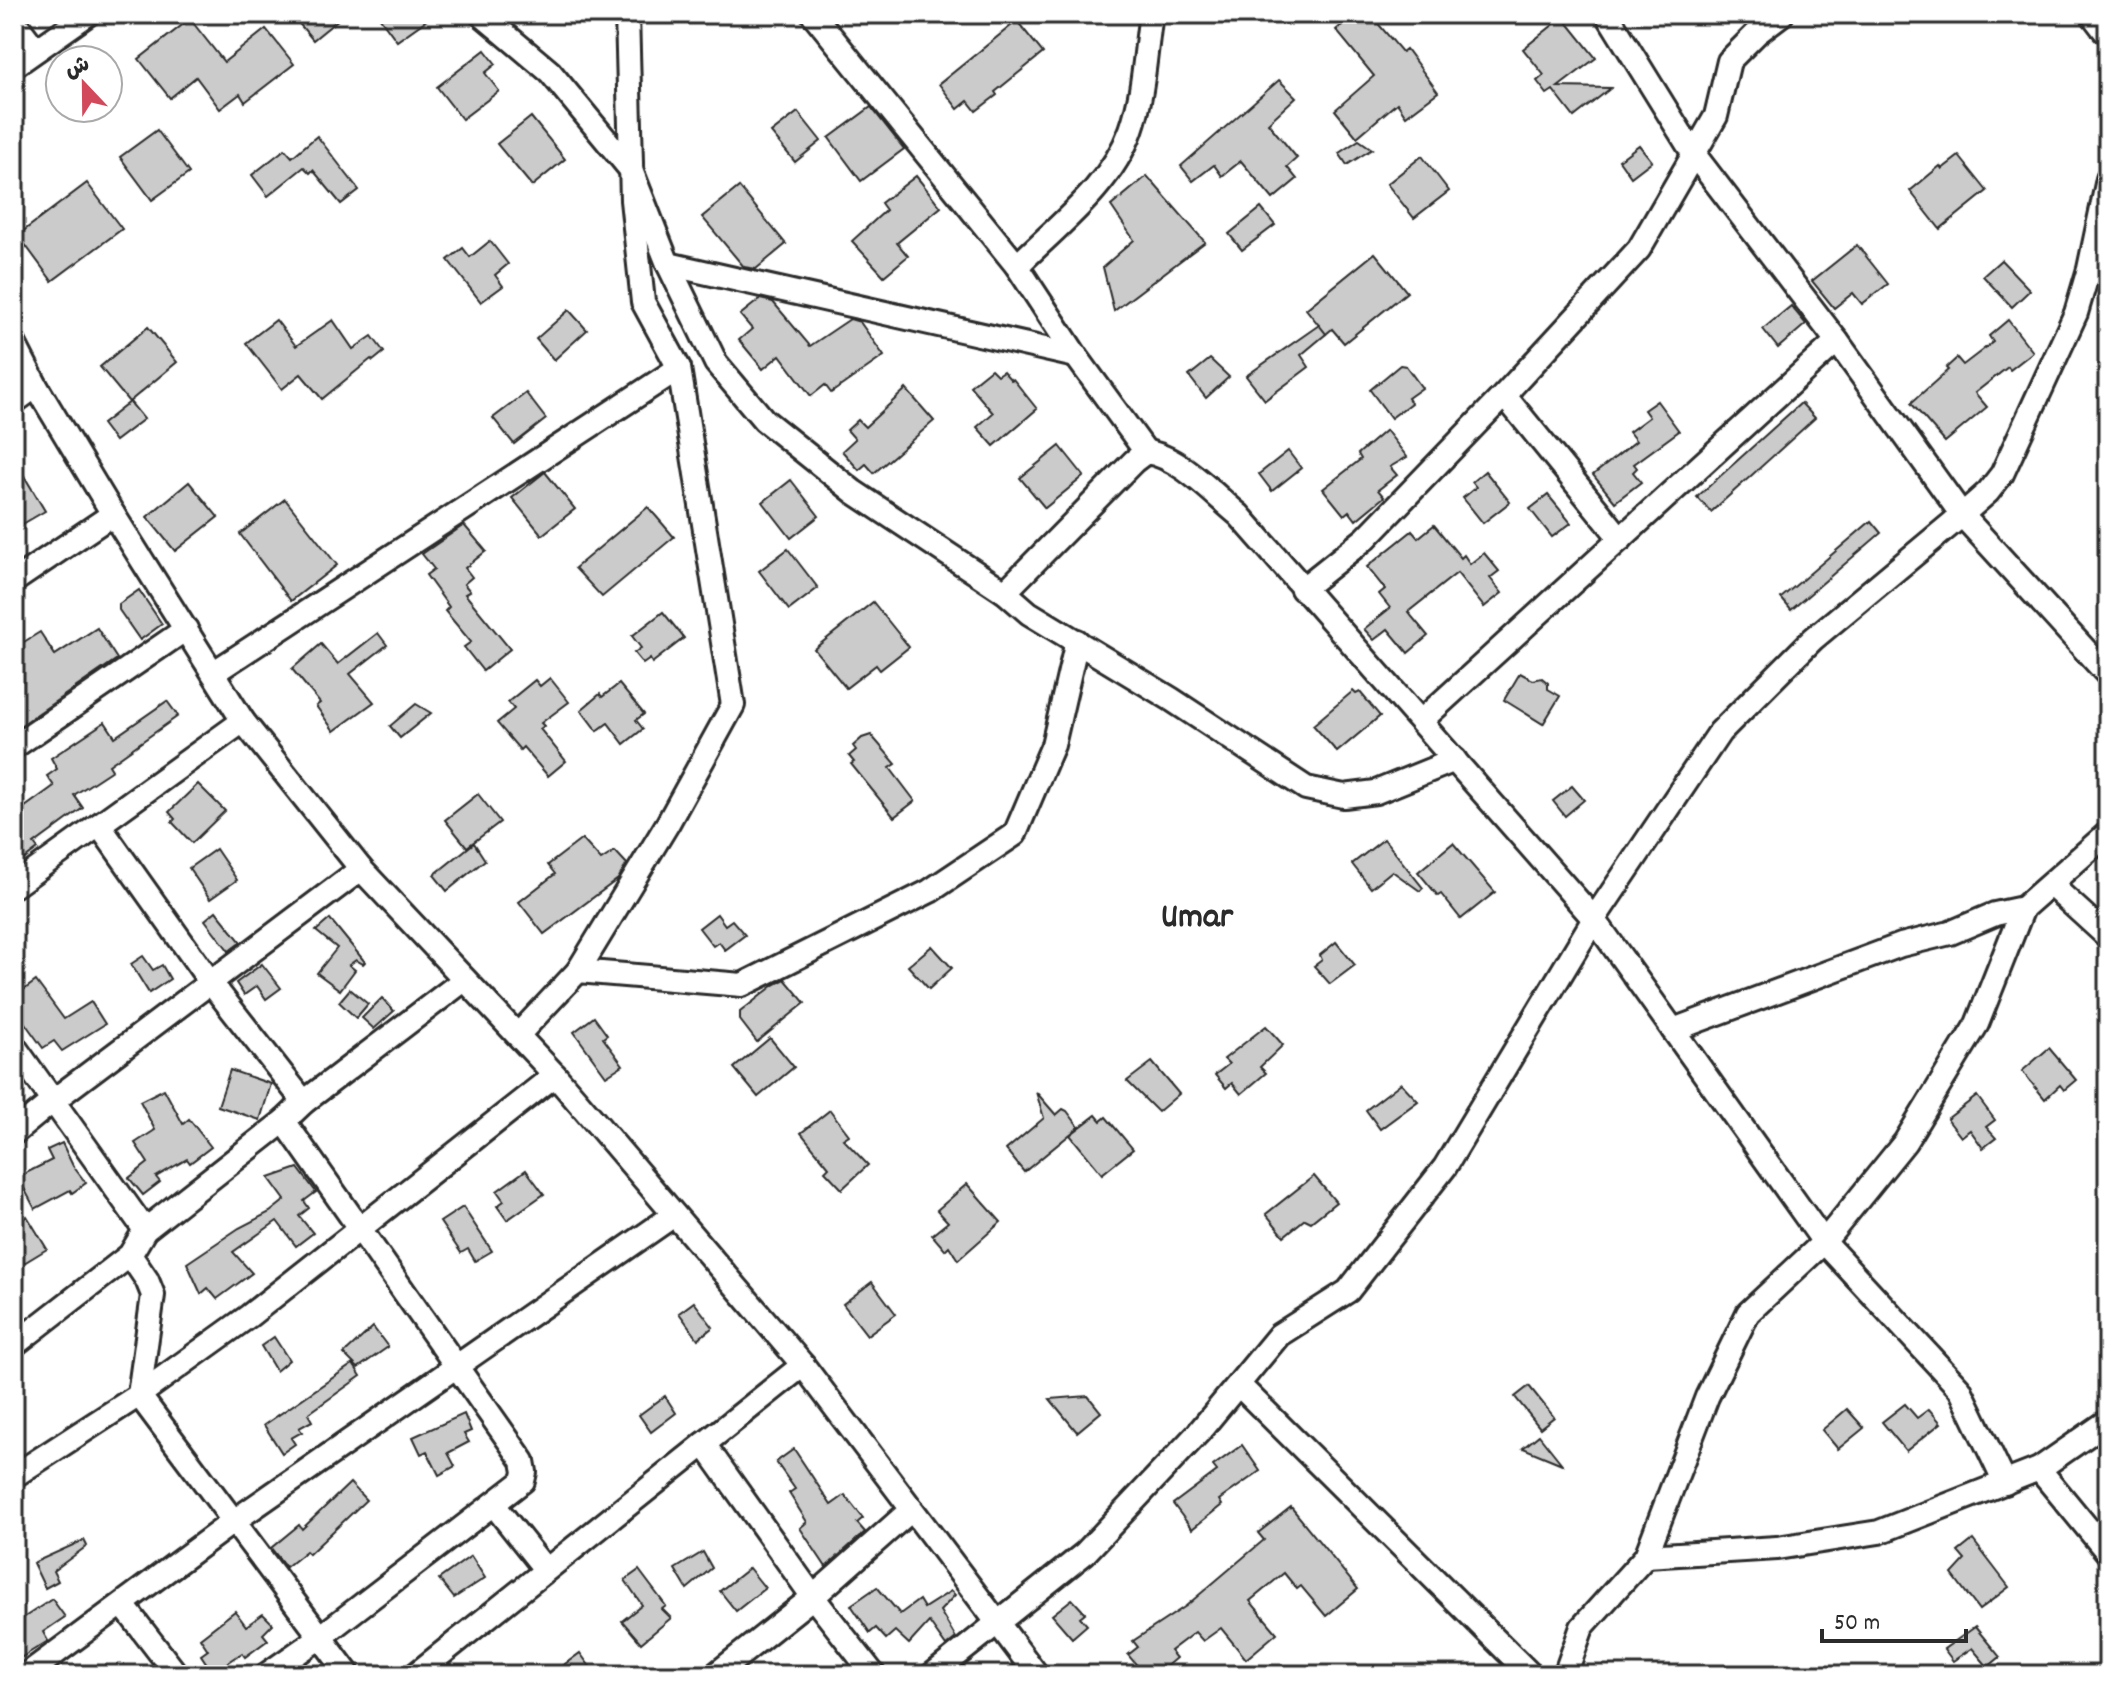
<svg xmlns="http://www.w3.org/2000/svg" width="2122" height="1689" font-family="Dekko,'Playpen Sans Arabic',sans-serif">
<rect width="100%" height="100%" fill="#fff"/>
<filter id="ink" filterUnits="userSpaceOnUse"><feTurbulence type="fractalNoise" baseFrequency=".0125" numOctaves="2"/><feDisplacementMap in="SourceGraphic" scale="16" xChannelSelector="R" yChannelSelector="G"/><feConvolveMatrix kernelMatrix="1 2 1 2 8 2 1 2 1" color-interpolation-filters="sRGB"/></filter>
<g filter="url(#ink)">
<!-- building -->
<g fill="#cbcbcb" stroke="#2b2b2b" stroke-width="2">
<polygon points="291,14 345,14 313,40"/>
<polygon points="377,14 435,14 397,41"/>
<polygon points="1355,14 1370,14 1402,52 1406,49 1438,92 1406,116 1397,103 1357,137 1335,110 1374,76 1336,30"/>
<polygon points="1563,17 1596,58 1558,87 1611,88 1574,117 1553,90 1547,94 1537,81 1544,75 1523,49"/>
<polygon points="190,19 224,62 266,29 294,64 245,102 240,94 220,109 196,77 170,98 139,59"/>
<polygon points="1017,21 1043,53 995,92 997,95 976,111 968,101 958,109 939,84"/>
<polygon points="485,50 496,64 485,73 499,91 462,119 437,87"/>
<polygon points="1279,80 1296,97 1268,123 1297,158 1287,167 1297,179 1273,199 1241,161 1222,176 1214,165 1193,181 1181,166"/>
<polygon points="871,107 904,149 861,181 829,138"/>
<polygon points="798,112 821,141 795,162 771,133"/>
<polygon points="531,117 565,159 532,186 497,144"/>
<polygon points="157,130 189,173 152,200 120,157"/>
<polygon points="317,136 359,190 341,204 313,170 310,173 304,167 268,196 252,175 285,149 292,157"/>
<polygon points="1359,140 1372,149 1347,165 1339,153"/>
<polygon points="1639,145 1652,161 1631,177 1619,160"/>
<polygon points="1422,156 1449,191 1414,218 1387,184"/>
<polygon points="1959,156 1987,191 1940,229 1910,191 1940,166 1942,169"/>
<polygon points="916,176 941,207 897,243 908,256 884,276 852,241 886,210 881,203"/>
<polygon points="1147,176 1205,242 1114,311 1103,267 1134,240 1111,206"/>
<polygon points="87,183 122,229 52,281 18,235"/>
<polygon points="739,187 786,244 756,269 744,267 702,217"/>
<polygon points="1261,208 1275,225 1242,250 1229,234"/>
<polygon points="490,241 508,264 495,275 503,286 481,302 448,260 463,248 470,257"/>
<polygon points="1857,245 1888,284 1862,304 1853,293 1834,308 1812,281"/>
<polygon points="1375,253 1407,292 1344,343 1332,329 1326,334 1306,309"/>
<polygon points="2001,260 2030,290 2012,307 1983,276"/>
<polygon points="760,299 773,302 810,346 850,319 860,322 884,356 831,393 825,385 811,396 780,355 763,369 739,340 752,329 740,315"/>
<polygon points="1791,306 1806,324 1778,348 1763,329"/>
<polygon points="569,310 587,330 554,360 536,339"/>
<polygon points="276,320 296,346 333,320 353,349 372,336 384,352 373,361 371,359 322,399 301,374 282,389 246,343"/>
<polygon points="2008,320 2033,352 2010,370 2008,367 1975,393 1987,407 1945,442 1911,403 1948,370 1946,368 1957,358 1963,365 1993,342 1989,336"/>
<polygon points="1319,325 1326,334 1301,355 1309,367 1265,400 1246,376"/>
<polygon points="148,327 177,362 129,402 100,367"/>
<polygon points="1210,359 1229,377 1206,398 1189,376"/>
<polygon points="1400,365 1406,366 1422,388 1408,398 1411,403 1391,418 1370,390"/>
<polygon points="991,369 997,375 1003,371 1011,380 1013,379 1037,409 994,446 977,427 993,413 970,386"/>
<polygon points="906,389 934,421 874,473 866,464 859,470 842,451 855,439 847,430 858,420 865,427"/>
<polygon points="526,393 546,419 514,444 493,418"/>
<polygon points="1657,401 1679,431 1634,464 1637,468 1633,472 1641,482 1615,502 1593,475 1636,441 1629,432 1649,417 1644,410"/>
<polygon points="130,402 144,419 115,441 102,424"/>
<polygon points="1801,403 1815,418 1711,512 1697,497"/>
<polygon points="1386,430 1407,457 1390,467 1397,475 1378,490 1384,497 1356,520 1349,511 1344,515 1323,489 1361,459 1358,454"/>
<polygon points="1060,446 1084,476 1045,508 1020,478"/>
<polygon points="1288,451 1301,468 1272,491 1259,474"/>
<polygon points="14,459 45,511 14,529"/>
<polygon points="1485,471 1510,502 1483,523 1463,498 1476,487 1472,482"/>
<polygon points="545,472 575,509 542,535 512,498"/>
<polygon points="791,480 819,516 791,538 763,502"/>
<polygon points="189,482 218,517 175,551 147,517"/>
<polygon points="1548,495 1571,523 1552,537 1530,509"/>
<polygon points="285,499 337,565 291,601 240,534"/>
<polygon points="648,507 674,537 602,597 575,568"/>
<polygon points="1871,521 1881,533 1791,610 1781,598"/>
<polygon points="464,525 486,551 465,568 472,577 464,584 470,591 465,594 510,649 483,671 464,647 471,642 445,611 449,607 426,575 434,569 422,554"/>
<polygon points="1434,525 1461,558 1464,555 1470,564 1484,553 1499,571 1490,578 1502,593 1484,607 1457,573 1408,612 1428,636 1408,653 1388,629 1374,640 1364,629 1390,608 1379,594 1385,589 1367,567 1412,531 1418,538"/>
<polygon points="788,549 818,588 789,610 759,571"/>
<polygon points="139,590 162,624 140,640 119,610 119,604"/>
<polygon points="873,602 909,647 880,670 876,665 846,688 814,649"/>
<polygon points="663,612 684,638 652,663 650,659 643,664 634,653 641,648 632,636"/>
<polygon points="97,628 117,659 14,730 14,648 40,632 55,655"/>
<polygon points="378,633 387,645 350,674 374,702 334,731 316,706 320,703 292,669 321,644 338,664"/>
<polygon points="1520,673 1533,680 1542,678 1548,683 1548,689 1560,696 1543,724 1504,700"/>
<polygon points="550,678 569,702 541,723 544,726 540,729 566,761 548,776 523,747 520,750 497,723 514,709 508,702 535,680 540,686"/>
<polygon points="619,684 644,714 636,720 643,729 624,744 608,723 597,731 581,710 600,694 602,697"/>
<polygon points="1353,691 1356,694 1360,692 1380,716 1337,752 1313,725"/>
<polygon points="167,701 178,716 109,765 112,770 74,795 83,808 34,844 38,849 14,867 14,815 54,786 47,776 57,769 51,758 105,722 115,737"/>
<polygon points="416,704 431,713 400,738 390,726"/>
<polygon points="871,735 896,764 890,768 915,801 894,817 851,764 854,762 849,756 856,750 853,746 862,738"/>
<polygon points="198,784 225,811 192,843 172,822 175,819 169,812"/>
<polygon points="1572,786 1584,800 1565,816 1553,801"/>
<polygon points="478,794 500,822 467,847 445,820"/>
<polygon points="582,839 601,860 615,851 627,864 618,879 544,934 519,902 555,874 548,865"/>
<polygon points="1384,839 1423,888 1420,891 1392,871 1371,888 1352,864"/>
<polygon points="474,843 485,860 447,891 434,875"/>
<polygon points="1453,843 1495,892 1461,919 1441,894 1438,896 1418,872"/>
<polygon points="216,849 237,880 210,899 189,868"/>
<polygon points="216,911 241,942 229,951 205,920"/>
<polygon points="717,914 725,925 732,920 745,935 725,950 719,942 713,946 699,928"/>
<polygon points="330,919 365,962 363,964 356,960 349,965 355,970 340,990 317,973 337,948 316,931"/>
<polygon points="1336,942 1355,965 1330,984 1314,966 1322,960 1320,955"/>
<polygon points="932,946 952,968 929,989 908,966"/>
<polygon points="143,956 153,970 162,965 170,979 149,993 131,964"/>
<polygon points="262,964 281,988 266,999 257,986 244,995 236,983"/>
<polygon points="785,979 805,1003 757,1042 740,1020 740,1012 774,985"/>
<polygon points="36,981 64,1019 91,1002 105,1024 62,1051 54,1041 43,1048 14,1008 14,997"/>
<polygon points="350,989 368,1004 356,1018 339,1002"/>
<polygon points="382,998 394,1011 374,1029 362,1018"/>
<polygon points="594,1017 607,1035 603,1038 623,1065 606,1076 574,1032"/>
<polygon points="1266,1026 1283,1045 1260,1067 1266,1073 1241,1094 1232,1083 1226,1088 1215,1075 1229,1064 1224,1059"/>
<polygon points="770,1038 794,1067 758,1097 734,1068"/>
<polygon points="2049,1048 2076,1080 2064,1090 2060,1085 2045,1099 2022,1071"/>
<polygon points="1152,1062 1179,1094 1158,1112 1127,1081"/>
<polygon points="230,1070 271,1084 260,1120 218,1106"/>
<polygon points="1401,1083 1418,1101 1380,1129 1366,1110"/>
<polygon points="164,1089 183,1124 189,1119 211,1147 190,1163 187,1159 156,1177 160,1182 143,1195 129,1178 148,1163 135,1143 155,1130 140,1101"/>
<polygon points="1036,1092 1056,1115 1063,1109 1067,1111 1079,1127 1024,1172 1006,1150 1044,1118"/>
<polygon points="1977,1096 1995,1120 1986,1127 1996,1138 1983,1148 1970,1130 1961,1137 1947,1119"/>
<polygon points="830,1110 849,1135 843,1139 868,1165 842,1189 825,1171 829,1167 801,1133"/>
<polygon points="1096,1115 1101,1121 1106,1117 1133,1149 1102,1174 1070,1135"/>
<polygon points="62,1143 73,1166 86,1183 72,1193 70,1190 35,1209 18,1177 52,1160 47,1150"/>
<polygon points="298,1168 316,1192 304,1201 309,1208 299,1216 313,1233 296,1246 277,1221 233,1252 252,1273 217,1299 208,1288 201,1294 187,1263 239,1228 270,1212 285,1200 269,1178"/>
<polygon points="526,1170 544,1194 507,1220 497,1206 504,1201 497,1191"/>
<polygon points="1314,1176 1336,1202 1311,1222 1305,1219 1284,1236 1266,1214"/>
<polygon points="967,1184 1001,1222 958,1260 949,1246 945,1250 932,1235 948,1222 937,1210"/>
<polygon points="463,1207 492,1251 475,1261 468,1249 461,1253 440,1222"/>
<polygon points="27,1216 47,1249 14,1269 14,1226"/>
<polygon points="872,1282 896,1314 867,1335 843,1304"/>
<polygon points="694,1302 713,1327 698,1339 679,1313"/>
<polygon points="373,1327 388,1347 358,1368 344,1354"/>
<polygon points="274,1337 289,1360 276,1371 261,1346"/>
<polygon points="353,1364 361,1376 308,1414 312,1421 299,1428 302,1432 291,1438 295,1444 282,1453 264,1425"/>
<polygon points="1529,1386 1554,1417 1540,1428 1515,1397"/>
<polygon points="665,1396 676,1413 651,1432 639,1415"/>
<polygon points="1088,1396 1101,1412 1077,1432 1050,1399"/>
<polygon points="1905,1404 1917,1418 1929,1409 1941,1423 1906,1451 1882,1422"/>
<polygon points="1847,1409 1864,1428 1838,1449 1822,1430"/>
<polygon points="464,1414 471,1431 464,1434 469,1442 448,1453 455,1466 439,1475 427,1451 421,1454 413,1437"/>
<polygon points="1539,1435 1562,1464 1523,1448"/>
<polygon points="1242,1445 1260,1471 1219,1500 1222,1505 1192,1529 1173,1504 1217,1471 1213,1466"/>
<polygon points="794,1449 831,1505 845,1495 863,1518 857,1523 865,1532 826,1567 800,1528 807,1522 789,1493 795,1489 776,1462"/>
<polygon points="350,1483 366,1500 309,1554 306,1551 286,1567 271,1548 299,1525 302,1529"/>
<polygon points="1291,1507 1358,1589 1326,1616 1301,1586 1297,1589 1284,1573 1250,1601 1277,1633 1246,1659 1221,1628 1203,1641 1195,1632 1170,1651 1176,1658 1156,1675 1145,1675 1128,1655 1138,1647 1133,1641 1186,1606 1264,1540 1258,1533"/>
<polygon points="84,1540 87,1546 53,1571 58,1581 45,1588 33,1563"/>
<polygon points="1973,1540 2009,1587 1979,1610 1952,1574 1965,1560 1958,1552"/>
<polygon points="703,1552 712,1568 687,1589 675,1569"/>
<polygon points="471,1556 485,1578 454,1598 439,1579"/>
<polygon points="749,1568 765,1588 736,1611 720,1591"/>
<polygon points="639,1570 666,1606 662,1609 671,1618 641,1643 622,1621 642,1605 625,1580"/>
<polygon points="877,1587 900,1614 919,1600 924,1608 951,1591 955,1595 940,1611 956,1638 946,1646 929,1622 909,1644 895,1631 886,1639 876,1628 870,1633 851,1605"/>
<polygon points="52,1599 65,1617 43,1632 48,1641 14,1662 14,1624"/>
<polygon points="1072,1599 1085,1613 1080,1617 1087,1625 1072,1638 1052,1615"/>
<polygon points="235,1611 246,1626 263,1614 273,1624 263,1634 268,1640 245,1657 242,1653 213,1673 201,1655 208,1650 200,1638"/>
<polygon points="1975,1627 2000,1657 1988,1667 1972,1648 1953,1661 1944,1649"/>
<polygon points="580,1653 596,1675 550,1675"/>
</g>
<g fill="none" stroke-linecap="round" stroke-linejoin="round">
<defs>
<g id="minor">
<polyline points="481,14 550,72 631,170 668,264 716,363 764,420 854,492 1005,592 1029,613 1171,699 1306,788 1344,796 1376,792 1455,760"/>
<polyline points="813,14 1017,266 1076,356 1146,452"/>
<polyline points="1607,14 1693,153 1837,341 1962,515 2108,675"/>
<polyline points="14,21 36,50"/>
<polyline points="14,66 88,14"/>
<polyline points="668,264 1076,356"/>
<path d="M1017 266C1058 225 1111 186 1131 130 1144 94 1145 52 1151 14"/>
<polyline points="14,343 36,386 113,514 243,721 361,869 555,1075 803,1365 1037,1675"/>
<polyline points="1504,395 1621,539"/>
<polyline points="14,402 36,386"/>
<polyline points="14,581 113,514"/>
<polyline points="1302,589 1366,538 1504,395 1639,249 1716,116 1729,61 1757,33 1782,14"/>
<path d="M1005 592 1134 461 1146 452C1179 456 1213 494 1239 515L1594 919 1824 1242 1960 1389 2005 1483"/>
<polyline points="213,673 679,368"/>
<polyline points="1421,721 1837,341"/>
<polyline points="14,747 186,629"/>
<polyline points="99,825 211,983 304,1102"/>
<polyline points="2051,885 2108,937"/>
<polyline points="14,886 243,721"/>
<polyline points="578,971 742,985 930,891 1015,834 1053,745 1077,641"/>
<polyline points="1673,1030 1901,945 1950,933 1995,914 2023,908 2108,833"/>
<polyline points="518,1035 578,971 668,823 733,705 679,368 643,302 632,200 627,14"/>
<polyline points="14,1046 145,1230"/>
<polyline points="14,1133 54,1100 361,869"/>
<polyline points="130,1255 147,1280 153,1295 139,1395 349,1675"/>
<polyline points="14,1345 130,1255 145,1230 284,1121 304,1102 464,980"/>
<polyline points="1239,1385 1531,1675"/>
<polyline points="704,1444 813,1597 874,1675"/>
<polyline points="2039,1469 2108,1553"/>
<polyline points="14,1476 139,1395 249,1316 555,1075"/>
<polyline points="494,1505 545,1569"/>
<polyline points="1646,1556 1777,1548 1879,1532 2039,1469 2108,1421"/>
<polyline points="123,1605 177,1675"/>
<polyline points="26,1675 234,1521 674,1215"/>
<polyline points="266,1675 319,1638 523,1481 525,1472 523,1461 284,1121"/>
<polyline points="415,1675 803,1365"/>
<polyline points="715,1675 813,1597 911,1510"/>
<polyline points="932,1675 1085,1553 1198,1433 1279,1335 1348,1291 1445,1167 1594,919 1720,732 1813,639 1962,515 1988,492 2002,474 2076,313 2089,269 2108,179"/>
<polyline points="1565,1675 1582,1627 1646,1556 1707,1397 1748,1313 1824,1242 1905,1142 1977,1024 2023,908"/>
</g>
<polyline id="highway" points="2098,14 2108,27"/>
</defs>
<!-- minor casing -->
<use href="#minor" stroke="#2b2b2b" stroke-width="28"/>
<!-- highway casing -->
<use href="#highway" stroke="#2b2b2b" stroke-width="38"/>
<!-- minor -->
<use href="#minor" stroke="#fff" stroke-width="22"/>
<!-- highway -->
<use href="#highway" stroke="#fff" stroke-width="32"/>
</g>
</g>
<g text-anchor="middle" stroke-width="6" stroke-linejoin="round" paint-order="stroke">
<!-- quarter labels -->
<g font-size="36" font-weight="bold" fill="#2b2b2b" stroke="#fff">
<text x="1197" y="926">Umar</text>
</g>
</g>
<!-- margin -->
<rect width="2122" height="1689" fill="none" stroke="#fff" stroke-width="48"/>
<rect x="24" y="24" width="2074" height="1641" fill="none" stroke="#2b2b2b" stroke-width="3" filter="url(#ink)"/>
<!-- north arrow -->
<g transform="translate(84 84) rotate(338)"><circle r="38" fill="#ffffff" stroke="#aaaaaa" stroke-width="2"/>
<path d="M0-6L14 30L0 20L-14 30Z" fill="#d1495b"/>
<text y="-12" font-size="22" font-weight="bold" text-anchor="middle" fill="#2b2b2b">ش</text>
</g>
<!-- scale -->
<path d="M1822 1629v12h144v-12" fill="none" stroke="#2b2b2b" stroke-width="4"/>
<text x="1834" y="1629" font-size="24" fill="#2b2b2b" stroke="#ffffff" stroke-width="6" paint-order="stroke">50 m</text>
</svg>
